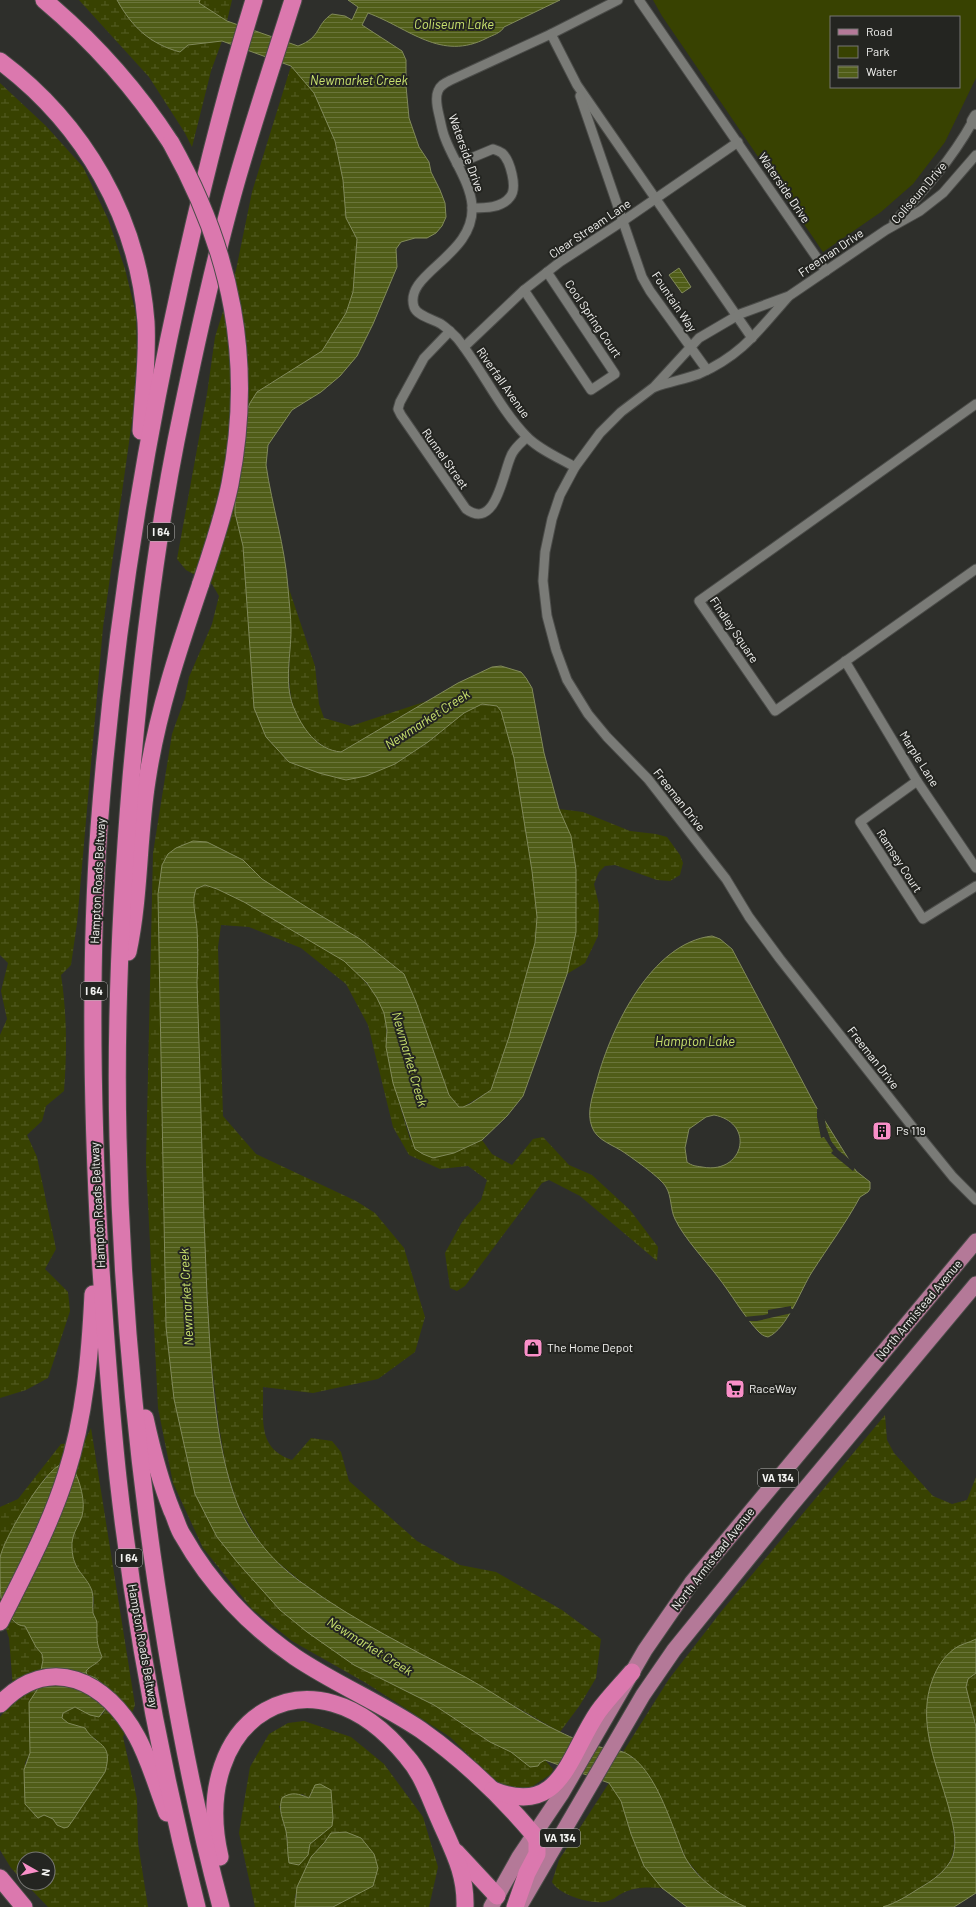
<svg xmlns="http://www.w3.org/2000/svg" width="976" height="1907" font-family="Barlow,sans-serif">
<defs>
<pattern id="wetland-marsh" width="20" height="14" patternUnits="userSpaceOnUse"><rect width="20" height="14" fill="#384201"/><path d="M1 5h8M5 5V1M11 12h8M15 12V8" fill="none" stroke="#555e26"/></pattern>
<pattern id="water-rules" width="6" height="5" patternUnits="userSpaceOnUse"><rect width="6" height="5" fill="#505d18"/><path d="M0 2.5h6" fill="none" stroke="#6a753a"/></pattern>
</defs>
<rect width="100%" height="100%" fill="#2e2f2b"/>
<!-- green -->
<path fill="#384201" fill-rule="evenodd" d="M653 0H976V78L945 142 913 184 881 212 823 252 662 16ZM831 17H959V87H831Z"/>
<!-- wetland -->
<g fill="url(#wetland-marsh)" fill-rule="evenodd">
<path d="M79 0H117C132 27 150 44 180 52L188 45 222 41 211 71 192 147 185 133 149 77Z"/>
<polygon points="200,0 232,0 227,21 198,3"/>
<polygon points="291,66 314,93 335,141 343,180 346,218 357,239 353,292 346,313 322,351 257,392 250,403 244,417 235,513 243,546 254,708 266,737 289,762 319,773 395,764 428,742 464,713 482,704 497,706 501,711 514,758 532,871 537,917 535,943 509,1037 491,1090 463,1107 459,1107 449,1095 416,1002 404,974 360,939 308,908 262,879 243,860 207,842 162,865 158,894 166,1327 174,1399 195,1494 217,1537 280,1610 354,1665 434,1705 490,1742 511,1752 530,1767 545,1760 553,1769 551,1774 530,1788 509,1788 493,1779 450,1737 366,1683 292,1641 252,1609 203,1548 173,1483 158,1408 146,1162 153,853 172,734 185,698 189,677 212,624 219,596 212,584 186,570 177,559 207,394 215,337 236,270 252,192"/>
<path d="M0 83 46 126 83 167 108 219 125 269 136 314 137 355 133 414 103 627 77 923 71 965 61 975C67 1014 67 1052 64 1091L46 1106 42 1121 27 1135 37 1157 56 1249 45 1269 68 1292 70 1311 48 1378 26 1390 0 1398V1035L7 1019 1 991 8 963 0 955Z"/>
<path d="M288 586 315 666 319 704 324 718 351 726 427 701 341 752C329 751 321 745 312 737 282 708 290 669 291 632 291 617 289 601 288 586Z"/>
<polygon points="559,809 583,812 630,831 656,834 667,837 680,855 683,863 680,875 670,881 657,880 615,865 605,866 599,872 594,884 599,905 598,936 585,963 567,974 576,932"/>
<path d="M205 885C236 895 263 913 291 929 309 939 330 949 345 962 361 976 376 992 384 1012 388 1024 385 1038 387 1051 392 1081 401 1109 410 1139L454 1153 482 1140 492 1154 512 1165 533 1139 543 1137 569 1165 592 1175 630 1210 658 1247 657 1261 580 1196 549 1180 542 1183 465 1286 457 1291 450 1288 445 1253 462 1222 481 1200 487 1180 468 1166 440 1169 409 1155 393 1127 368 1025 346 984 301 948 249 927 221 925 218 947 223 1116 256 1154 356 1201 375 1213 404 1248 425 1317 415 1352 378 1379 313 1393 263 1387C264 1418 256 1448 292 1460L311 1438 332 1441 341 1452 349 1481 417 1541 460 1565 496 1572 562 1610 601 1639 596 1678 580 1705 560 1732 469 1680 352 1617 304 1584 268 1554 257 1538 237 1503 226 1467 219 1426 211 1357 204 1235 197 982 198 949 192 899 196 889Z"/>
<path d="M885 1415 887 1440 894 1453 933 1496 952 1504 967 1500 976 1477V1639L970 1642 952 1821C959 1860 949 1870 916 1890 905 1897 896 1903 883 1907H746L732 1901 706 1883 686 1859 675 1832 633 1757 623 1752 669 1679 720 1613Z"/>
<path d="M91 1428 135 1705 123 1737 137 1799 138 1843 148 1907H48L25 1883H48V1859H24V1882L11 1868 0 1850V1717L14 1700 9 1638 0 1611V1597L14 1622 25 1626 30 1632 42 1654 43 1660 37 1690 29 1702 30 1753 25 1763V1804L38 1818 44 1815 53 1819 73 1820 105 1772 107 1764 96 1739 89 1735 85 1728 68 1723 62 1718 63 1713 75 1707 102 1715 109 1704 92 1676 87 1675 86 1671C91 1665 98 1664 102 1657L96 1642 97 1624 93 1612 94 1599 92 1590 75 1565 72 1557V1538L75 1530 81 1492 78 1482 46 1476C30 1503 9 1527 0 1558V1507L18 1499 61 1444 84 1442Z"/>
<polygon points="976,1673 976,1727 966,1687 968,1679"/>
<path d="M304 1721 351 1737 384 1764 423 1817 438 1867 429 1907H333L372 1886 361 1838 346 1832 331 1833 324 1843 311 1857 295 1896V1907H255L239 1833 250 1767 269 1734 288 1723ZM311 1792 332 1806V1826L310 1844 309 1849 289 1863 286 1832 279 1806 302 1794 309 1798Z"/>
<path d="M609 1783 621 1801 631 1834 644 1866 662 1888C646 1887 633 1887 619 1895 616 1897 612 1900 608 1901 594 1906 559 1895 552 1882L559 1860Z"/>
</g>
<!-- water -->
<g fill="url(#water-rules)" stroke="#818a59" fill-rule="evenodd">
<path d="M117 0H200L199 3 227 21 298 46C322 37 315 25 332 14L345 16 352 20 358 7 348 0H560L504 27C501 33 493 35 487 38 441 62 409 28 368 13L362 25 402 51 406 60V86L409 118 419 147 429 162 431 172 440 190 445 203 446 217 442 226 436 233 427 238H415L401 242 396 249 397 267 373 324 357 356 340 376 321 392 292 410 268 445 266 465C272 506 285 546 288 588 289 602 291 616 291 630 291 655 284 682 293 706 302 728 317 750 341 752L458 683 492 667 501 666 521 672 526 678 532 688 544 753 559 809 571 836 576 870V932L567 974 523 1096 507 1116 482 1140 454 1153 433 1158 423 1154 415 1149 393 1083 386 1047 387 1030 384 1013 377 998 367 983 344 961 244 902 217 889 205 885 196 889C191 902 196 914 197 929 198 946 198 964 197 982 201 1086 202 1190 207 1295 211 1360 213 1441 237 1503 251 1537 275 1564 305 1585 356 1622 412 1649 467 1678 498 1695 528 1717 560 1732 572 1738 587 1744 600 1747 609 1750 620 1749 629 1755 653 1770 667 1811 677 1837 680 1844 682 1852 686 1859 699 1881 723 1897 746 1907H687L662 1888 644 1866 631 1834 621 1801 609 1783 545 1760 540 1763 538 1766 530 1767 511 1752 490 1742 434 1705 354 1665 307 1632 280 1610 238 1563 217 1537 195 1494 174 1399 166 1327 158 894 162 865 168 854 176 848 193 841 207 842 243 860 262 879 308 908 360 939 404 974 416 1002 449 1095 459 1107H463L470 1104 491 1090 509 1037 535 943 537 917 532 871 514 758 501 711 497 706 482 704 464 713 428 742 395 764 366 776 346 780 319 773 289 762 266 737 254 708 243 546 235 513V491L244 417 250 403 257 392 322 351 346 313 353 292 357 239 346 218 343 180 335 141 314 93 291 66 222 41 188 45 180 52C150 44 132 27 117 0Z"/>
<polygon points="679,268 691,287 682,293 669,275"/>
<path d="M712 936 720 939 732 949 815 1105 856 1171 870 1182V1189L868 1192 860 1197C846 1223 828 1247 812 1272 801 1289 787 1329 768 1337 763 1336 761 1334 758 1331 743 1315 732 1295 718 1277 705 1260 684 1238 675 1219 670 1209 672 1197 666 1187 661 1178 635 1160 625 1153 614 1145 597 1141 592 1127 586 1112 593 1095 597 1080 611 1028 651 943 712 936ZM714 1115C756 1123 744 1175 702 1167 696 1166 692 1166 687 1162L685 1148 689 1129 706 1117Z"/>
<path d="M62 1464 73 1468C80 1481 86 1502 82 1516 78 1527 71 1535 72 1548 73 1572 86 1574 92 1591 94 1599 92 1605 93 1613 94 1616 97 1620 97 1624 97 1639 96 1642 102 1657 98 1664 91 1665 86 1671L87 1675C102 1678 107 1690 109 1704L99 1717 90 1715 75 1707 63 1713 62 1718 68 1723 85 1728C96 1747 114 1741 105 1772L73 1820 68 1827 64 1828 57 1825 53 1819 44 1815 38 1818 25 1804 24 1770 30 1753 29 1702 37 1690 43 1660 42 1654 36 1647 25 1626C16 1626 11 1619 8 1611 5 1607 2 1602 1 1598 0 1590 0 1566 0 1558 3 1539 45 1469 62 1464Z"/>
<path d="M976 1639V1673L968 1679 966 1687 976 1727V1893L954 1907H883C896 1903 907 1896 918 1889 932 1881 947 1871 953 1856 958 1839 952 1821 948 1805 937 1766 919 1727 930 1687 935 1671 941 1659 954 1649 960 1644 969 1643 976 1639Z"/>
<path d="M320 1784 331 1790 333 1818 332 1826 310 1844 308 1855 299 1865 289 1863C287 1852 288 1841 286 1831 283 1819 278 1810 282 1798 292 1791 299 1794 309 1798L315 1785Z"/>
<polygon points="346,1832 361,1838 374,1854 378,1868 373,1886 333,1907 295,1907 297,1887 311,1857 324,1843 331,1833"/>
</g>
<!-- pier -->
<g fill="#2e2f2b">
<polygon points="819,1108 824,1114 826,1127 831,1141 838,1150 853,1162 857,1169 855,1168 853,1171 831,1153 833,1151 824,1137 821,1138 817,1117 817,1109"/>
<polygon points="791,1306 791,1309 795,1309 792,1313 757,1321 747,1321 744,1317 764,1315 768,1314 768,1310"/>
</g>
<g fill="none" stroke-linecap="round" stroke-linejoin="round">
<defs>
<g id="minor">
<polyline points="639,0 826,271"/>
<polyline points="551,34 577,85 752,338"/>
<polyline points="580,96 642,277 650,291 707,370"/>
<polyline points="976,155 943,193 920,211 886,230 789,296 740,314 699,338 654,387 621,412 600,433 575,467 560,495 552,519 545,552 543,581 547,616 556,650 567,680 588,714 607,737 648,779 726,879 749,917 780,959 918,1134 953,1177 976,1200"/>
<path d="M457 164 493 149C496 150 499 151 502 153 510 160 518 188 510 197 502 208 485 208 472 208"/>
<path d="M894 222C924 191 952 159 973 121"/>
<polyline points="524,290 591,390 615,374 547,272"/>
<path d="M450 331 424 358 400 402 398 409 401 415 466 509C496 531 503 473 511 456 514 448 521 443 527 437"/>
<polyline points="464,347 524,290 560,262 623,221 738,142"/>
<path d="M655 387C669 382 685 379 699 374 742 355 758 331 788 297"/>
<polyline points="976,404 699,601 775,711 976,569"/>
<path d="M575 467C559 458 540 450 527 437 499 408 482 369 457 338 452 333 447 328 441 324 433 319 417 316 414 307 403 273 476 256 472 205 470 182 453 160 445 138 442 131 441 123 439 115 437 107 435 98 438 91 440 85 445 83 451 80L551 34 618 0"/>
<polyline points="845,661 917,781 976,868"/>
<polyline points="917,781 860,822 923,919 976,886"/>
</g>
<polyline id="tertiary" points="976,116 973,121 976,123"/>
<g id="primary">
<polyline points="521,1904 643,1695 674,1650 789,1508 976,1284"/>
<polyline points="491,1907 519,1857 562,1793 645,1650 692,1582 976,1241"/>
</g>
<g id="motorway">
<path d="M44 0C93 41 136 89 171 143"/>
<path d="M0 61C84 124 138 217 146 322 148 358 143 395 141 431"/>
<path d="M128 952C140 896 138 838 147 781 157 713 179 648 201 583"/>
<path d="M145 1418C152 1450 160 1481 172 1511 176 1519 178 1529 183 1536 210 1584 250 1626 295 1657 335 1684 381 1703 421 1730 462 1759 501 1796 534 1835L537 1841V1854L527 1873 515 1907"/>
<path d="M0 1622C24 1574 50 1526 66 1475 85 1416 90 1355 93 1294"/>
<path d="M0 1704C50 1652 107 1681 137 1737 150 1761 157 1788 167 1813"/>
<path d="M493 1790C561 1818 568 1756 598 1712 608 1698 621 1685 632 1672"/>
<polyline points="456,1852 497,1896"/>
<path d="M220 1857C188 1718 312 1639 407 1757 423 1775 430 1799 440 1821 453 1851 466 1873 465 1907"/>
<polyline points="0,1878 24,1907"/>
<path d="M197 1907C161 1766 134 1622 118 1478 110 1404 105 1330 100 1255 92 1113 89 970 99 828 113 644 141 462 181 282 202 187 225 93 254 0"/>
<path d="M221 1907C190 1791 169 1673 152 1554 133 1416 121 1277 118 1138 115 1018 121 898 131 778 141 665 154 553 176 441 194 352 213 263 238 176 255 117 274 59 293 0"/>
</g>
</defs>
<!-- minor casing -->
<use href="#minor" stroke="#4b4c49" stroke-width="11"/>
<!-- tertiary casing -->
<use href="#tertiary" stroke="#4b4c49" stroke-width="14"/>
<!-- primary casing -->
<use href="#primary" stroke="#4b4c49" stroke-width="17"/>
<!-- motorway casing -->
<use href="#motorway" stroke="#4b4c49" stroke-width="19"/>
<!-- minor -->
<use href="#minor" stroke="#7a7b77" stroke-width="9"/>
<!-- tertiary -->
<use href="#tertiary" stroke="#7a7b77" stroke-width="12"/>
<!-- primary -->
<use href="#primary" stroke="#b47998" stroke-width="15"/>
<!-- motorway -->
<use href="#motorway" stroke="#db78ae" stroke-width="17"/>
<defs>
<path id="motorway-bridge" d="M171 143C232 252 254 361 230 484 223 518 212 550 201 583"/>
</defs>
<!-- motorway-bridge casing -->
<use href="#motorway-bridge" stroke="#4b4c49" stroke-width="19" stroke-linecap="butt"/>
<!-- motorway-bridge -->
<use href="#motorway-bridge" stroke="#db78ae" stroke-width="17"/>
</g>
<!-- icons -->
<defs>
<symbol id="building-square" viewBox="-11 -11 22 22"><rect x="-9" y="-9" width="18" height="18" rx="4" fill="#f98fc8" stroke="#242521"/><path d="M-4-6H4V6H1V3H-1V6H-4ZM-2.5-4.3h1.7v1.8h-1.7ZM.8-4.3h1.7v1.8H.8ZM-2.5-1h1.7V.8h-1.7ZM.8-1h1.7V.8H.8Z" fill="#111"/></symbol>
<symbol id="shop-square" viewBox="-11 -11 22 22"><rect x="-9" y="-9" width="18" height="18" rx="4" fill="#f98fc8" stroke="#242521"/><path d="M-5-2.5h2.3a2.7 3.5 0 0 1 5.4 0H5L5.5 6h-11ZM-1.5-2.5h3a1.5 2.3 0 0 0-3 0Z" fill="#111"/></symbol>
<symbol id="supermarket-square" viewBox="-11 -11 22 22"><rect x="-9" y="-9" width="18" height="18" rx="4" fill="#f98fc8" stroke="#242521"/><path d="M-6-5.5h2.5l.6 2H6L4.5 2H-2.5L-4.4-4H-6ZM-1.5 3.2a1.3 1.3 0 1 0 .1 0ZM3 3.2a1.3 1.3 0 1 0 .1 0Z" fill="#111"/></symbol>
</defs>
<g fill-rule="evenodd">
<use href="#building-square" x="871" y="1120" width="22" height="22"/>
<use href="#shop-square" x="522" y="1337" width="22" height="22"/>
<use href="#supermarket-square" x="724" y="1378" width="22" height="22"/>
</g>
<g text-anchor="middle" stroke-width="4" stroke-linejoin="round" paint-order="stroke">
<!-- shield labels -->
<g fill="#242521" stroke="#b5b5b3" stroke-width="1">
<rect x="148" y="523" width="26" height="18" rx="3"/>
<rect x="81" y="982" width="26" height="18" rx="3"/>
<rect x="758" y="1469" width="40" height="18" rx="3"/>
<rect x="116" y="1549" width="26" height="18" rx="3"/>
<rect x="540" y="1829" width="40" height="18" rx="3"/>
</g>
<g font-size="11" font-weight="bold" fill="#f3f3f1">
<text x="161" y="536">I 64</text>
<text x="94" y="995">I 64</text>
<text x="778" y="1482">VA 134</text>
<text x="129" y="1562">I 64</text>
<text x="560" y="1842">VA 134</text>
</g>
<!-- street labels -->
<g font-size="12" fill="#f3f3f1" stroke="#242521">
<text transform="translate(466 153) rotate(70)" y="4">Waterside Drive</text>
<text transform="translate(784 188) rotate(56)" y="4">Waterside Drive</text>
<text transform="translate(919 193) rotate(-49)" y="4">Coliseum Drive</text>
<text transform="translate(590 229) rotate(-34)" y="4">Clear Stream Lane</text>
<text transform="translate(831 253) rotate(-34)" y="4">Freeman Drive</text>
<text transform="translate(674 302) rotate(56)" y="4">Fountain Way</text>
<text transform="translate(593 319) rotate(56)" y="4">Cool Spring Court</text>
<text transform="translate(503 383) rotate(55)" y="4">Riverfall Avenue</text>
<text transform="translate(445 459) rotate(55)" y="4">Runnel Street</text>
<text transform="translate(734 630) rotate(56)" y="4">Findley Square</text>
<text transform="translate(919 759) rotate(58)" y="4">Marple Lane</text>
<text transform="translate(679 800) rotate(52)" y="4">Freeman Drive</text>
<text transform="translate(899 861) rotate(57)" y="4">Ramsey Court</text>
<text transform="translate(98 881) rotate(-87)" y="4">Hampton Roads Beltway</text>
<text transform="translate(873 1058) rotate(52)" y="4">Freeman Drive</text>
<text transform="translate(98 1205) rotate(-93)" y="4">Hampton Roads Beltway</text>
<text transform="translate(919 1310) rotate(-50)" y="4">North Armistead Avenue</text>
<text transform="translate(713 1559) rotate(-52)" y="4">North Armistead Avenue</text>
<text transform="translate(143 1646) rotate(80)" y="4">Hampton Roads Beltway</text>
</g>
<!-- poi labels -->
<g font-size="12" fill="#f3f3f1" stroke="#242521" text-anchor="start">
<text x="896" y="1135">Ps 119</text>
<text x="547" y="1352">The Home Depot</text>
<text x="749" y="1393">RaceWay</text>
</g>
<!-- water labels -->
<g font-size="13" font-style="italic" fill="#cae36e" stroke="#242521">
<text x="454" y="29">Coliseum Lake</text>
<text x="359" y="85">Newmarket Creek</text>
<text transform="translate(427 719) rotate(-33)" y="5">Newmarket Creek</text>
<text x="695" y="1046">Hampton Lake</text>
<text transform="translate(410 1059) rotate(74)" y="5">Newmarket Creek</text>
<text transform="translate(186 1297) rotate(-93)" y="5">Newmarket Creek</text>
<text transform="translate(370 1646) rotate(32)" y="5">Newmarket Creek</text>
</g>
</g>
<!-- legend -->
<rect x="830" y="16" width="130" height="72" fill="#242521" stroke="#777774"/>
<rect x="838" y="29" width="20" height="6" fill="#b47998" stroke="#777774"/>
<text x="866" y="36" font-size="12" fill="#f3f3f1">Road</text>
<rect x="838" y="46" width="20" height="12" fill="#384201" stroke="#777774"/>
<text x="866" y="56" font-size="12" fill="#f3f3f1">Park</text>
<rect x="838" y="66" width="20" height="12" fill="url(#water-rules)" stroke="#777774"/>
<text x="866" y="76" font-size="12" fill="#f3f3f1">Water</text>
<!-- north arrow -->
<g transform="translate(36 1871) rotate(98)"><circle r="19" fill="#242521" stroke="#777774"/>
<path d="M0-3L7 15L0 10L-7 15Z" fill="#f98fc8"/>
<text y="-6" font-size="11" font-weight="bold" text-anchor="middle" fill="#f3f3f1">N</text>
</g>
</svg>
